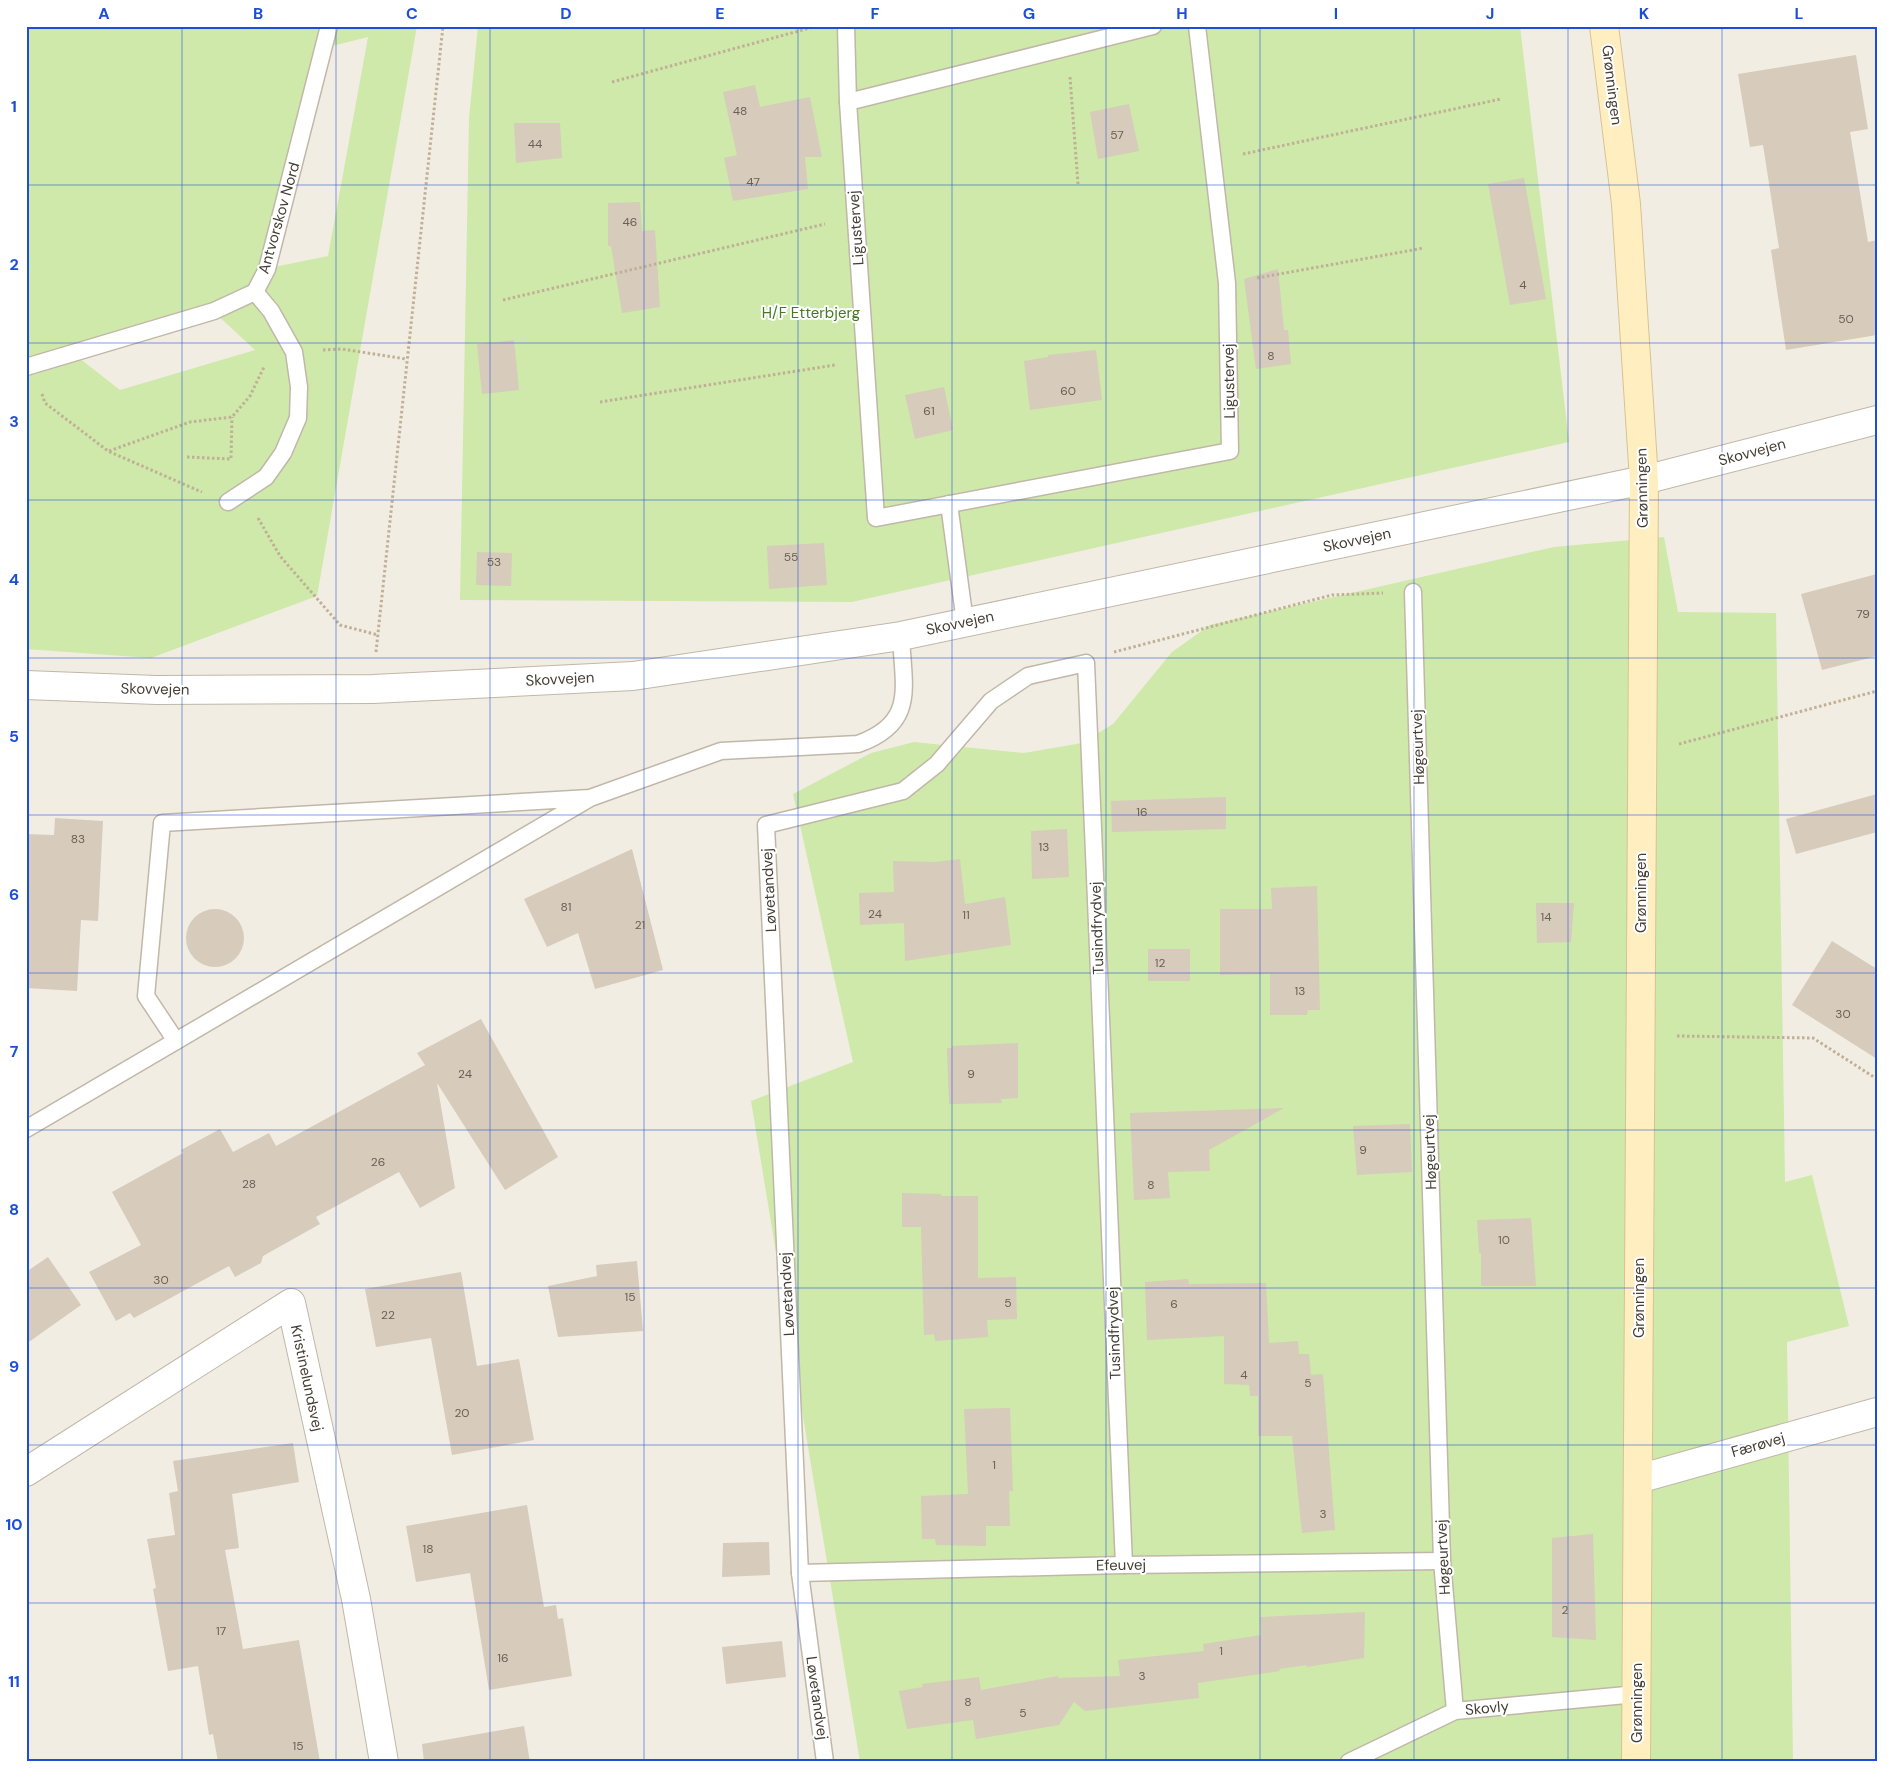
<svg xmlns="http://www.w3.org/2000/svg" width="1903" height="1788" font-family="'DM Sans',sans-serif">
<rect width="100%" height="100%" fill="#f2ede3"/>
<!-- green -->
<g fill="#cee9aa" fill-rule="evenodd">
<path d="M26 26H417L317 596 151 658 26 649ZM368 37 328 256 269 268 324 48ZM214 312 255 350 120 390 74 354Z"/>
<polygon points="478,26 1520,26 1569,442 852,602 460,600 469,118"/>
<polygon points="1664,537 1678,612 1776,613 1785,1182 1812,1175 1849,1326 1787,1342 1793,1762 860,1762 751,1101 853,1062 793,794 871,753 914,742 1024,753 1082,743 1113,724 1172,652 1210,625 1554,547"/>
</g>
<!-- building -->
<g fill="#d7cbbb">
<polygon points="1856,55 1868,129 1850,132 1868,242 1877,240 1877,335 1786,350 1771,250 1779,248 1763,145 1750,147 1738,74"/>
<polygon points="755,85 760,107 810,97 822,157 805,157 808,189 733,201 724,158 737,155 723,92"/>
<polygon points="1129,104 1139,151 1098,159 1090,112"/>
<polygon points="514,123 560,123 562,158 516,163"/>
<polygon points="1524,178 1546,299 1510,305 1488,184"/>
<polygon points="640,202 642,231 655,230 660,307 622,313 611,246 608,246 608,203"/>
<polygon points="1278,269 1284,330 1288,330 1291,364 1256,369 1244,279"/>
<polygon points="514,340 519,390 482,394 477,344"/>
<polygon points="1096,350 1102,400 1030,410 1024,361 1048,357 1048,355"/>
<polygon points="944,387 953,430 915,439 905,395"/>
<polygon points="824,543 827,585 769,589 767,546"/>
<polygon points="477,552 512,553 511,586 476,585"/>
<polygon points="1877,574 1877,656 1822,670 1801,594"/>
<polygon points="1877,794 1877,832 1796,854 1786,819"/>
<polygon points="1226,797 1226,829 1112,832 1111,801"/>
<polygon points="55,818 103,821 98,921 81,920 77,991 26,988 26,834 54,835"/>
<polygon points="1067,829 1069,877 1032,879 1031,831"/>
<polygon points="632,849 663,970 595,989 578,933 547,947 524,899"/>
<polygon points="960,859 965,904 1005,897 1011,945 905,961 904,923 860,925 859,893 894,892 893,861 935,862"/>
<polygon points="1317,886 1320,1010 1308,1010 1307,1015 1270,1015 1270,974 1220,975 1220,909 1272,909 1271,888"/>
<polygon points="1536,903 1574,903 1571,942 1537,943"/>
<circle cx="215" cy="938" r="29"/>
<polygon points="1832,941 1877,969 1877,1059 1792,1005"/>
<rect x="1148" y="949" width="42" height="32"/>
<polygon points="481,1019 558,1157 505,1190 437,1083 455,1188 420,1208 399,1172 316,1217 320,1224 263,1256 261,1263 235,1277 229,1266 134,1318 130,1313 116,1321 89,1272 141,1245 112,1192 183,1153 181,1150 220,1129 233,1152 269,1133 276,1146 425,1065 417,1053"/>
<polygon points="1018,1043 1018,1098 1001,1099 1002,1103 949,1104 947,1048 952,1048 952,1046"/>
<polygon points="1284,1108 1209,1150 1210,1171 1168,1172 1170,1198 1134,1200 1130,1113"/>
<polygon points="1410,1124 1412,1172 1357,1175 1353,1126"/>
<polygon points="902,1193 941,1194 941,1196 978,1196 978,1278 1016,1277 1017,1319 987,1320 988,1337 935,1341 934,1334 924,1335 921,1227 902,1227"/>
<polygon points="1531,1218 1536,1286 1481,1286 1481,1253 1479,1253 1477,1220"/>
<polygon points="48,1257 81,1305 26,1344 26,1272"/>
<polygon points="637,1261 643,1331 558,1337 548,1286 597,1276 596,1265"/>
<polygon points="461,1272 477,1366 519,1359 534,1440 452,1455 431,1338 376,1347 365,1289"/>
<polygon points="1188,1279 1189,1284 1266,1283 1269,1343 1298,1341 1299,1354 1309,1354 1311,1375 1323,1374 1335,1530 1302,1533 1292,1436 1258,1436 1258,1396 1250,1396 1249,1385 1224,1384 1224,1336 1147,1340 1145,1282"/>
<polygon points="1010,1408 1013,1491 1009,1491 1010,1526 986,1526 986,1546 936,1545 935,1539 922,1539 921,1496 968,1494 964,1409"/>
<polygon points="293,1443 299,1482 232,1494 239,1548 225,1550 243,1649 299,1640 320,1762 218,1762 213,1734 209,1735 198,1666 168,1671 153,1589 156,1588 147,1539 175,1535 169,1493 178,1491 173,1461"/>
<polygon points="527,1505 544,1607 556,1605 558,1619 563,1618 572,1676 489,1690 470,1573 416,1582 406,1526"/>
<polygon points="1593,1534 1596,1640 1552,1637 1552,1538"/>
<polygon points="769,1542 770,1575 722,1577 723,1543"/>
<polygon points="1365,1612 1364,1658 1306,1667 1307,1665 1279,1669 1280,1671 1198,1683 1199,1698 1085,1711 1074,1702 1059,1725 976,1739 973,1720 907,1729 899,1691 923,1687 922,1684 979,1677 981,1690 1058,1676 1058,1678 1120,1676 1118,1660 1204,1651 1203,1644 1261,1635 1260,1617"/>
<polygon points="782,1641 786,1677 726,1684 722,1647"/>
<polygon points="524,1726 530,1762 424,1762 422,1744"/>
</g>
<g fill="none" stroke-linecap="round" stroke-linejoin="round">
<defs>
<g id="lane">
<polyline points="846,26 848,102 876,518 1230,451 1227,283 1197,26"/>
<polyline points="848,102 1153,26"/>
<polyline points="26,367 214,311 255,292 267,269 329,26"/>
<polyline points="228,502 266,477 283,453 298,418 299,387 294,352 271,311 255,292"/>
<polyline points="949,504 965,622"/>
<polyline points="1413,592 1442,1561 1455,1711"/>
<path d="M590 798 176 1041 146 996 162 823 590 798 721 751 858 744C917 723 903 687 901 636"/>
<polyline points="26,1129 176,1041"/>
<polyline points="800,1573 1124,1565 1442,1561"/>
<polyline points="825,1762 800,1573 766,825 903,791 937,764 991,701 1028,676 1086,663 1124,1565"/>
<polyline points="1349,1762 1455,1711 1637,1694"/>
</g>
<g id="street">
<polyline points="26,685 156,690 373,689 633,676 901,636 1644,480 1877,420"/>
<polyline points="26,1472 291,1303 356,1599 384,1762"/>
<polyline points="1638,1479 1877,1412"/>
</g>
<polyline id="secondary" points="1604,26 1626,204 1644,480 1636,1762"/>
</defs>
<!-- lane casing -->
<use href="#lane" stroke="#c1b7a8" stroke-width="19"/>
<!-- street casing -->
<use href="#street" stroke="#c1b7a8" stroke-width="30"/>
<!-- secondary casing -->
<use href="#secondary" stroke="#d8c293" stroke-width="30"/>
<!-- path -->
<g stroke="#c0b096" stroke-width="3" stroke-dasharray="2.5 2.5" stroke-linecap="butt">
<polyline points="1070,77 1078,184"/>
<polyline points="612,82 817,26"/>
<polyline points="1243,154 1501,99"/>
<polyline points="1257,278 1424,248"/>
<polyline points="503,300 825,224"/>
<polyline points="323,350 342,349 406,359"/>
<polyline points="42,394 45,403 108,451 202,492"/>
<polyline points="600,402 835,365"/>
<polyline points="109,451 190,422 232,417 250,396 264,367"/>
<polyline points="187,457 231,459 232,417"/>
<polyline points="258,518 280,556 340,625 378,635"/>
<polyline points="376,652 443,26"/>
<polyline points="1114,652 1332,595 1383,593"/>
<polyline points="1679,744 1877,691"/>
<polyline points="1677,1036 1813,1038 1877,1079"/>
</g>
<!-- lane -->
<use href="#lane" stroke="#fff" stroke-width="16"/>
<!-- street -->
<use href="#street" stroke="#fff" stroke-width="28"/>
<!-- secondary -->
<use href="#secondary" stroke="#ffeec0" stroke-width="28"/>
</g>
<!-- grid -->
<path fill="none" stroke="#1d4ed8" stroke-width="1" stroke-opacity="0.55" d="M182 26V1762M336 26V1762M490 26V1762M644 26V1762M798 26V1762M952 26V1762M1106 26V1762M1260 26V1762M1414 26V1762M1568 26V1762M1722 26V1762M26 185H1877M26 343H1877M26 500H1877M26 658H1877M26 815H1877M26 973H1877M26 1130H1877M26 1288H1877M26 1445H1877M26 1603H1877"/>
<g text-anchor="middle" stroke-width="4" stroke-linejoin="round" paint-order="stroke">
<!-- number labels -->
<g font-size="12" fill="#696055">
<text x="740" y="115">48</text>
<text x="1117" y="139">57</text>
<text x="535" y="148">44</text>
<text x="753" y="186">47</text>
<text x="630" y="226">46</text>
<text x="1523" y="289">4</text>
<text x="1846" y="323">50</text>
<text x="1271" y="360">8</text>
<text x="1068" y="395">60</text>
<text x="929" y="415">61</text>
<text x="791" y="561">55</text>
<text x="494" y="566">53</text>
<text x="1863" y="618">79</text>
<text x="1142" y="816">16</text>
<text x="78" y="843">83</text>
<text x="1044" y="851">13</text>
<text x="566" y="911">81</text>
<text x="875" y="918">24</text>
<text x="966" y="919">11</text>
<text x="1546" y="921">14</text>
<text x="640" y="929">21</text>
<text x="1160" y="967">12</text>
<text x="1300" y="995">13</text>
<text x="1843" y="1018">30</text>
<text x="465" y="1078">24</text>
<text x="971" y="1078">9</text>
<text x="1363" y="1154">9</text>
<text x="378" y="1166">26</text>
<text x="249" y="1188">28</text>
<text x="1151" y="1189">8</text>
<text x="1504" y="1244">10</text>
<text x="161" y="1284">30</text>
<text x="630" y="1301">15</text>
<text x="1008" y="1307">5</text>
<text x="1174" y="1308">6</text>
<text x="388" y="1319">22</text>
<text x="1244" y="1379">4</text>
<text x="1308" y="1387">5</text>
<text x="462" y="1417">20</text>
<text x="994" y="1469">1</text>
<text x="1323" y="1518">3</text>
<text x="428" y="1553">18</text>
<text x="1565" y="1614">2</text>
<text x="221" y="1635">17</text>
<text x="1221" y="1655">1</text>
<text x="503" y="1662">16</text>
<text x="1142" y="1680">3</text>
<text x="968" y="1706">8</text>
<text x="1023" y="1717">5</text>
<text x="298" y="1750">15</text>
</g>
<!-- street labels -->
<g font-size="15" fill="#443d33" stroke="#fff">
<text transform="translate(1612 85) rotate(83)" y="5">Grønningen</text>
<text transform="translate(279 218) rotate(-74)" y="5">Antvorskov Nord</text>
<text transform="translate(856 228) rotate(-94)" y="5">Ligustervej</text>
<text transform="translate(1229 381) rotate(-91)" y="5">Ligustervej</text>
<text transform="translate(1752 452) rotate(-15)" y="5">Skovvejen</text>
<text transform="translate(1642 488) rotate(-91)" y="5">Grønningen</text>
<text transform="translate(1357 540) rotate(-12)" y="5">Skovvejen</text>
<text transform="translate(960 623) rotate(-12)" y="5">Skovvejen</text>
<text transform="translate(560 679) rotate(-3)" y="5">Skovvejen</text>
<text transform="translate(155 689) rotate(1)" y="5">Skovvejen</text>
<text transform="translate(1418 747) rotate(-92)" y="5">Høgeurtvej</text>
<text transform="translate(769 890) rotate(-93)" y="5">Løvetandvej</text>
<text transform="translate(1641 893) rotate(-90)" y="5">Grønningen</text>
<text transform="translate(1097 928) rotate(-92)" y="5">Tusindfrydvej</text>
<text transform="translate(1430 1152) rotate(-92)" y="5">Høgeurtvej</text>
<text transform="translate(787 1294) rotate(-93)" y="5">Løvetandvej</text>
<text transform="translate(1639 1298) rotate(-90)" y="5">Grønningen</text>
<text transform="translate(1114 1333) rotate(-92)" y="5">Tusindfrydvej</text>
<text transform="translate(307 1378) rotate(78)" y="5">Kristinelundsvej</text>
<text transform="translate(1758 1445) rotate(-16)" y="5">Færøvej</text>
<text transform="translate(1443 1557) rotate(-93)" y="5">Høgeurtvej</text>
<text transform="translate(1121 1565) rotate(-1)" y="5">Efeuvej</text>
<text transform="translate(817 1698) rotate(82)" y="5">Løvetandvej</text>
<text transform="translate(1637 1703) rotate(-90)" y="5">Grønningen</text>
<text transform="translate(1487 1708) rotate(-5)" y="5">Skovly</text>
</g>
<!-- park labels -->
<g font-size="15" fill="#477725" stroke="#fff">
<text x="811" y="318">H/F Etterbjerg</text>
</g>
</g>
<!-- border -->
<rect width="1903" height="1788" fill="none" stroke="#ffffff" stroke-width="55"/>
<rect x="28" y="28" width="1848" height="1732" fill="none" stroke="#1d4ed8" stroke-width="2"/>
<g font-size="16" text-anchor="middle" font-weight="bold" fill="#1d4ed8">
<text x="104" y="19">A</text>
<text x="258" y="19">B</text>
<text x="412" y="19">C</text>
<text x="566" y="19">D</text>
<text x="720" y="19">E</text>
<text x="875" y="19">F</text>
<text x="1029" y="19">G</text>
<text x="1182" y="19">H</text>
<text x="1336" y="19">I</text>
<text x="1490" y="19">J</text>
<text x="1644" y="19">K</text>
<text x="1799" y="19">L</text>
<text x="14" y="112">1</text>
<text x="14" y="270">2</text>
<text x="14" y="427">3</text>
<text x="14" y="585">4</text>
<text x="14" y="742">5</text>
<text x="14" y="900">6</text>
<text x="14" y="1057">7</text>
<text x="14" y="1215">8</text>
<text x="14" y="1372">9</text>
<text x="14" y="1530">10</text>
<text x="14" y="1687">11</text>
</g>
</svg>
